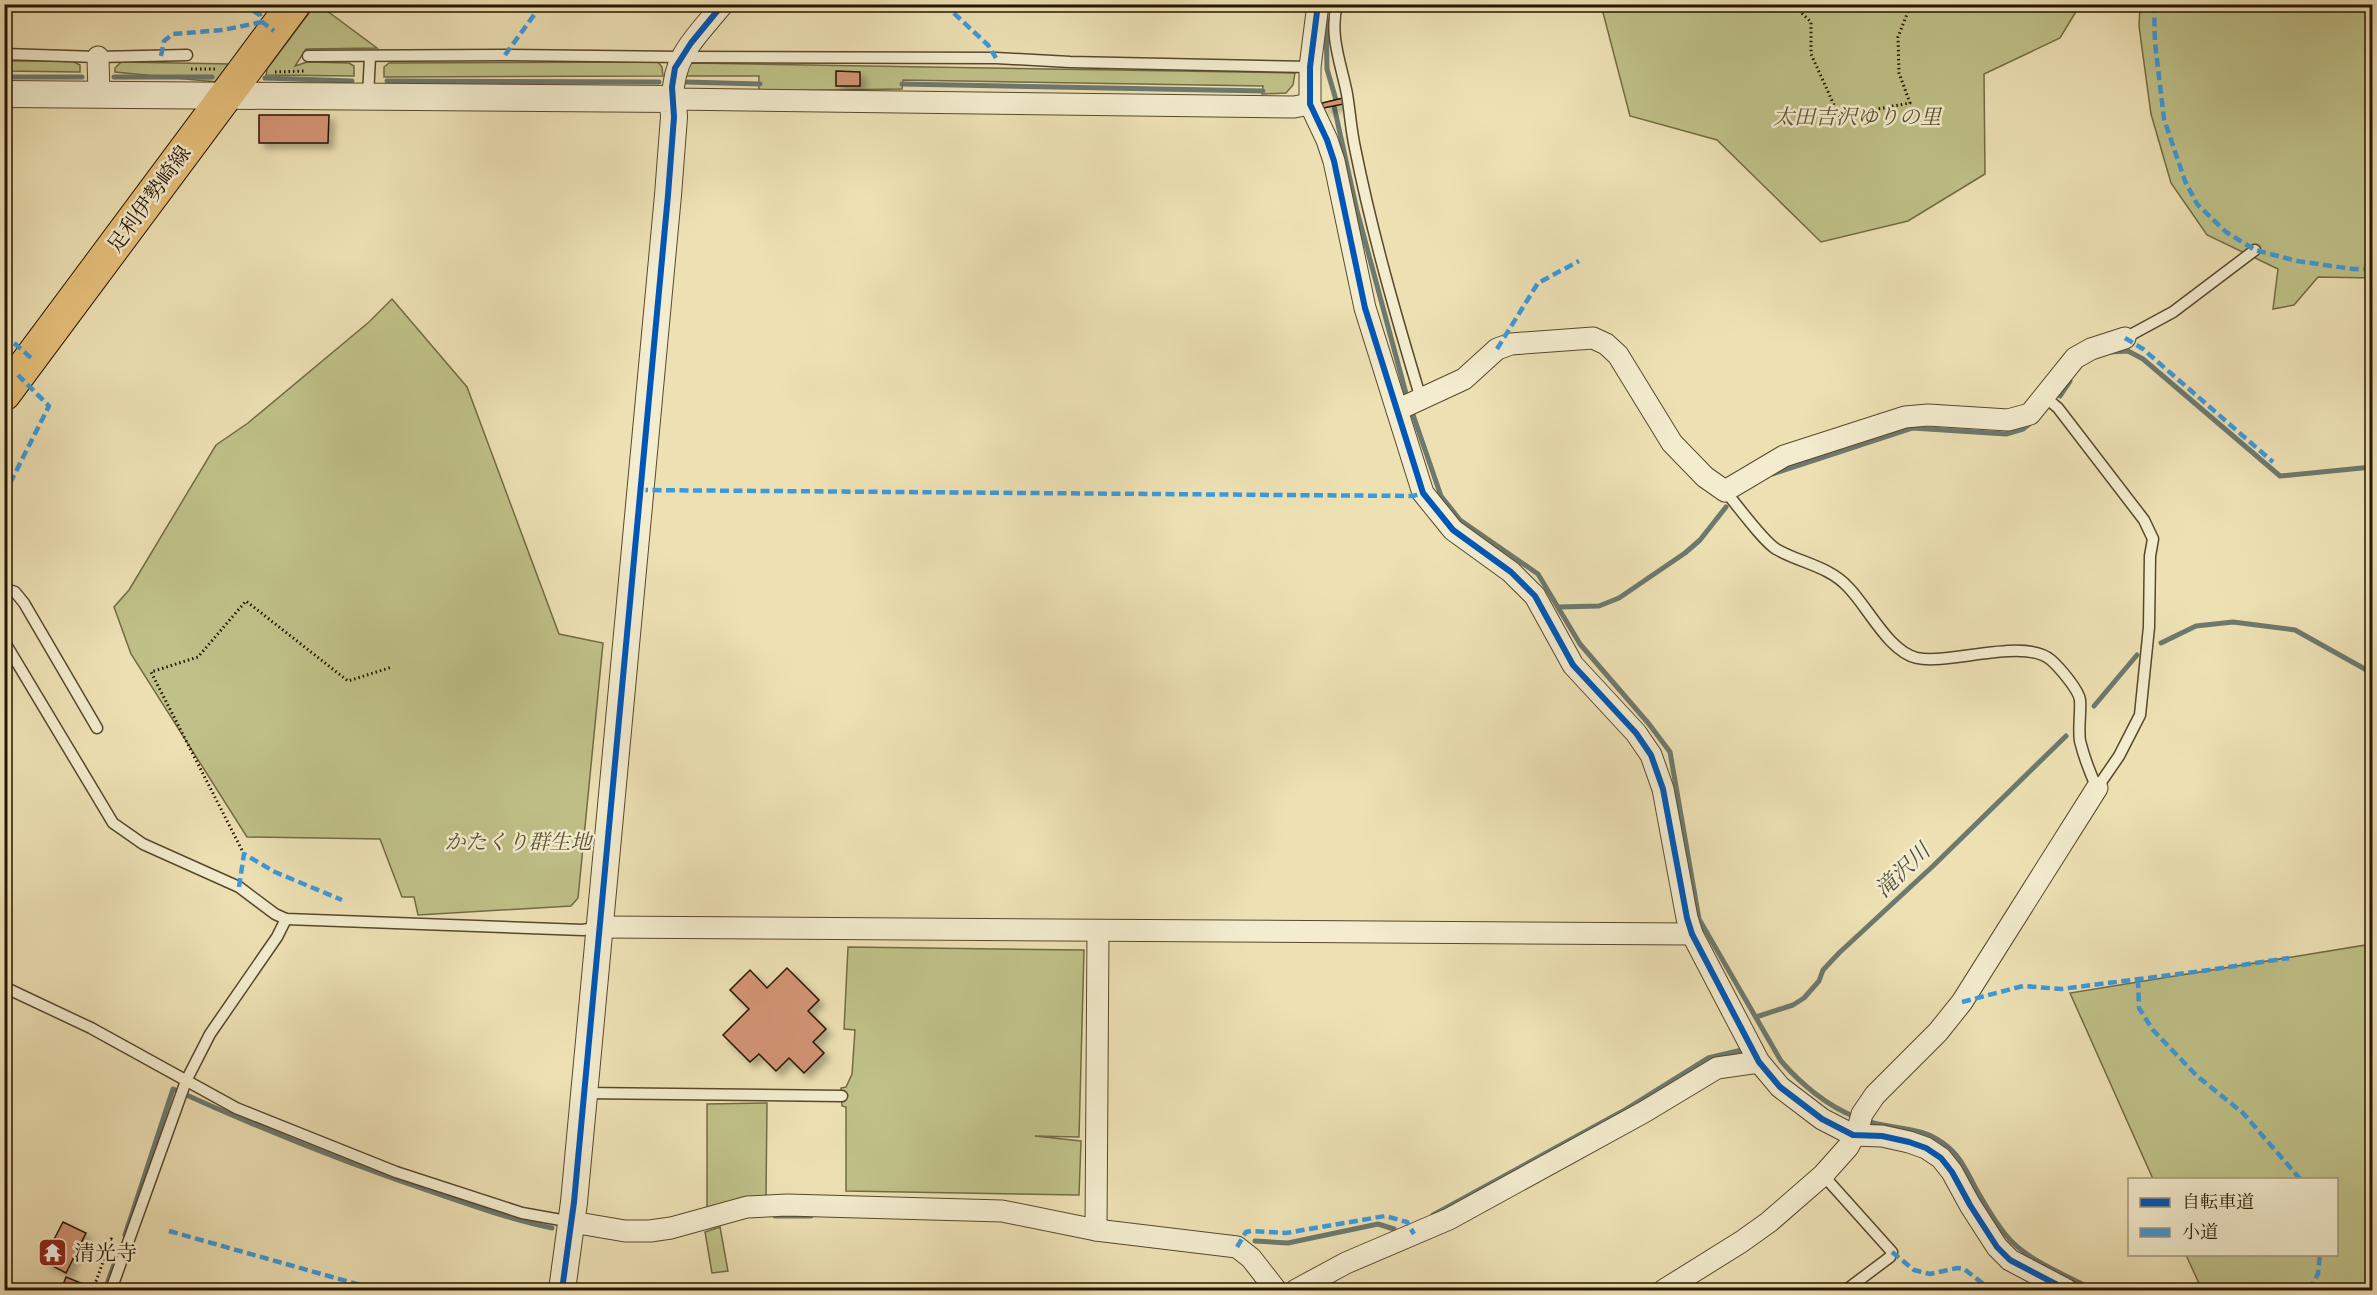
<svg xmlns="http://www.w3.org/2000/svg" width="2377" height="1295" font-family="'IM FELL English','Noto Serif JP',serif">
<defs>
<filter id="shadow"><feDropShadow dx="5.5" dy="5.5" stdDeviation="3" flood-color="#0004"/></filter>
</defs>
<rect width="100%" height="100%" fill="#ede1b4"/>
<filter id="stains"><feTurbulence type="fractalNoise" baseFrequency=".00333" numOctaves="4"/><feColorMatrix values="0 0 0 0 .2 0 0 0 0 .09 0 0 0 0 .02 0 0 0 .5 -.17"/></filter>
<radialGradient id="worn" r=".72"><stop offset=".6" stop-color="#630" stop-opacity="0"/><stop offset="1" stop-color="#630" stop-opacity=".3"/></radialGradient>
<!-- green -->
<g fill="#bfc188" stroke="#726b44" stroke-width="1.5">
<polygon points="315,5 319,5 377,48 306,49 295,66 307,62 349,63 354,66 354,76 266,75 267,69"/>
<polygon points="1601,5 1601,4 2080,5 2060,38 1984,74 1985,174 1908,221 1821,242 1717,140 1630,116"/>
<polygon points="2140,5 2372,5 2372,278 2318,277 2294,305 2273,309 2278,269 2207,235 2171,183 2151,114 2139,26"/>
<polygon points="5,61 72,61 80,65 80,72 5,71"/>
<polygon points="121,62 231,64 216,82 115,72 115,68"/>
<polygon points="658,62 662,67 663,76 384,77 384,67 389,63"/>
<polygon points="690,63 1295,73 1293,85 1286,93 1262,94 1263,86 903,80 902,89 759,91 759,76 685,76"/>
<polygon points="392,299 467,387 559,634 603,643 578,898 571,906 418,915 414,897 402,897 380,839 247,837 131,654 114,607 129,590 216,445 248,423 369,322"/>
<polygon points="2372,944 2372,1290 2202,1290 2186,1255 2336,1254 2336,1180 2153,1179 2070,993"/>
<polygon points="848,947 1084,950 1079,1137 1035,1136 1081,1141 1079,1195 846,1191 846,1107 842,1106 841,1088 846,1087 852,1074 855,1030 844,1029"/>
<polygon points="767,1103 766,1197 707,1209 707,1104"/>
<polygon points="720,1227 728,1271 712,1273 705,1232"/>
</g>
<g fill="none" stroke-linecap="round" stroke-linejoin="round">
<!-- stream -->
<g stroke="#6d796e" stroke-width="5">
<polyline points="1326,18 1327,69 1336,100"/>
<polyline points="4,77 82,77"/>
<polyline points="114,77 212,77"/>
<polyline points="265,78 352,81"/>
<polyline points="387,81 659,82"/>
<polyline points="686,82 760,84"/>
<polyline points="902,84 1263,91"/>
<polyline points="1334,106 1357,211 1408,401"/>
<polyline points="2110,352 2128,351 2143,359 2280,476 2372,467"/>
<polyline points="2060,396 2070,381"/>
<path d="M1411 409 1441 496 1460 520 1538 574 1580 644 1649 724 1670 752 1699 919 1781 1061C1800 1083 1828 1107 1856 1117"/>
<polyline points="1772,474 1912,428 2006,434 2023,429 2032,422"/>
<polyline points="1558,607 1599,606 1619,598 1685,553 1700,540 1726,507"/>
<polyline points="2161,643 2196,626 2233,622 2295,630 2372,673"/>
<polyline points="2094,706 2137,655"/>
<polyline points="1756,1017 1793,1005 1804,998 1819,981 1823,970 1839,953 1933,866 2066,736"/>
<path d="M1864 1120C1891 1130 1919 1125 1943 1143 1960 1155 1966 1170 1975 1187 1984 1203 1994 1220 2005 1234 2024 1258 2055 1270 2082 1284L2089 1290"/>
<polyline points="1433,1215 1623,1111 1708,1058 1742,1050"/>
<polyline points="775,1216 811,1216"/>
<path d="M125 1235 173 1089C259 1128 348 1164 438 1194 476 1207 513 1220 552 1228"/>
<polyline points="1255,1241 1288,1243 1378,1224 1394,1229"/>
<polyline points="105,1290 119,1250"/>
</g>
</g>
<!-- building -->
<g fill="#d39474" stroke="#261500" stroke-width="1.5" filter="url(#shadow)">
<polygon points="836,71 860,72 860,86 836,86"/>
<polygon points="1343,98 1344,104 1323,108 1322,103"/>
<polygon points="259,115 329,115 328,143 259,143"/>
<polygon points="787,968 819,1000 808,1011 826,1029 813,1042 824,1053 804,1073 789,1058 776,1071 759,1054 750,1062 723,1035 749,1009 730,990 750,970 767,988"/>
<polygon points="63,1222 86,1233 66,1273 43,1261"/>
<polygon points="66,1277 86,1285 83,1290 61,1290"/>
</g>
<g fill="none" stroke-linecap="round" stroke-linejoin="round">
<defs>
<g id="service">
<path d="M1337 4C1329 36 1341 63 1347 94 1350 112 1351 130 1355 148 1372 233 1396 316 1421 399"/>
<polyline points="4,54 98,57 187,55"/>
<polyline points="308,56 505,55 681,57 996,58 1070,62 1310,67"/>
<polyline points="368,96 370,57"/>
<polyline points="2125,338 2173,312 2255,250"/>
<polyline points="2045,397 2058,408 2144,520 2153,539 2150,556 2149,627 2140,715 2119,756 2097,788"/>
<path d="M1725 491C1738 506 1762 540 1776 549 1800 563 1829 566 1848 587 1868 607 1888 651 1917 658 1949 665 2025 637 2051 660 2059 667 2079 690 2080 700 2081 713 2078 728 2080 741 2084 757 2090 773 2097 788"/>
<polyline points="4,588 15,592 24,603 97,728"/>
<polyline points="4,641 113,823 143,844 239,887 275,914 286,919 583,930 599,927"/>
<polyline points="4,987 91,1028 236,1108 396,1172 522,1213 572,1222"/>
<polyline points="583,1093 842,1096"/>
<polyline points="1823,1175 1892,1252 1890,1257 1846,1290"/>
<polyline points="111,1290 186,1081 210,1034 277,937 286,919"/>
</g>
<g id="minor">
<path d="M723 4C697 36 672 56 673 99L1294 107 1310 104"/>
<polyline points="1318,4 1310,67 1310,104 1327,140 1334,161 1365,308 1423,493 1453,530 1511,572 1535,596 1573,665 1636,733 1651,755 1663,789 1687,918 1692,934 1759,1062 1780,1087 1822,1119 1853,1135 1882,1136 1909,1142 1926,1148 1941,1158 1952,1172 1970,1205 1997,1247 2010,1260 2067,1290"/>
<polyline points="98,57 99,95"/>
<polyline points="1397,410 1464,379 1497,349 1511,344 1593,338 1606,344 1618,355 1672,443 1705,477 1725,491 1784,456 1905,417 1928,415 2008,420 2030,414 2075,358 2091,349 2125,338"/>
<polyline points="599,927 1692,934"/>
<polyline points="572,1222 625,1231 650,1231 671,1228 747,1207 787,1205 1002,1211 1096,1230 1237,1247 1251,1258 1276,1290"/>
<polyline points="1096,1230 1098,931"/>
<polyline points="1296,1290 1346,1263 1449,1219 1644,1112 1717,1068 1759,1062"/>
<polyline points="1664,1290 1741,1242 1769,1222 1823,1175 1848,1147 1858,1129 1862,1114 1875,1095 1938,1032 1962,1002 2097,788"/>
</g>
<polyline id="tertiary" points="4,94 673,99 674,117 668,195 574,1202 562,1290"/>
<polyline id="primary" points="4,394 294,4"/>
</defs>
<!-- service casing -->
<use href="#service" stroke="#58482d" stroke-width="13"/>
<!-- minor casing -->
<use href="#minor" stroke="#58482d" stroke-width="23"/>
<!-- tertiary casing -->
<use href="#tertiary" stroke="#58482d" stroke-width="28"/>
<!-- primary casing -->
<use href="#primary" stroke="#261500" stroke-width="35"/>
<!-- path -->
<g stroke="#261500" stroke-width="3" stroke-dasharray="1.5 3" stroke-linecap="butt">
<polyline points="1792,4 1811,22 1811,54 1839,116 1910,103 1899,73 1898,37 1911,4"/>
<polyline points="191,69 215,69"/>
<polyline points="275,72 304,71"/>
<polyline points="244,854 151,672 198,657 246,601 348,681 392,667"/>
<polyline points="93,1290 111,1239 114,1240"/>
</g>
<!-- service -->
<use href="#service" stroke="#f3ecce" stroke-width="10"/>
<!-- minor -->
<use href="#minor" stroke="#f3ecce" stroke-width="21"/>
<!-- tertiary -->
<use href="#tertiary" stroke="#f3ecce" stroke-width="26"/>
<!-- primary -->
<use href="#primary" stroke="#e6c07a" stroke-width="33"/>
<!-- quiet -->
<g stroke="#3c9adc" stroke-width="4.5" stroke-dasharray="9 4.5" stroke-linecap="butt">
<polyline points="242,4 260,15 262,22 274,31"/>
<polyline points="944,4 988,45 996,58"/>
<polyline points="2154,4 2155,43 2164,119 2185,181 2197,204 2226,232 2255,250 2297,261 2353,269 2372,269"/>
<polyline points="505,55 542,4"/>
<polyline points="161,56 164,41 173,34 223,30 262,22"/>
<polyline points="4,334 31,358"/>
<polyline points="2125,338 2143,349 2273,462"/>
<polyline points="1497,349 1538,283 1579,261"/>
<polyline points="639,490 1413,496 1423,493"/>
<polyline points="4,495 49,406 18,375"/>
<polyline points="239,887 244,854 275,872 342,900"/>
<polyline points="2138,979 2139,1008 2153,1030 2197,1076 2243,1113 2301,1180"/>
<polyline points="1962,1002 2023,986 2061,989 2202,971 2289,958"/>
<polyline points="169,1231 364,1286 362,1290"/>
<polyline points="1237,1247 1246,1232 1251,1231 1286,1233 1385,1216 1407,1222 1414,1234"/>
<polyline points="1892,1252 1914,1270 1930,1274 1957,1268 1964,1269 1986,1286"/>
<polyline points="2309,1290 2318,1274 2320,1254"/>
</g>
<defs>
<g id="cycleway">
<polyline points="1318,4 1310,67 1310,104 1327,140 1334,161 1365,308 1423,493 1453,530 1511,572 1535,596 1573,665 1636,733 1651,755 1663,789 1687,918 1692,934 1759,1062 1780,1087 1822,1119 1853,1135 1882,1136 1909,1142 1926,1148 1941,1158 1952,1172 1970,1205 1997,1247 2010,1260 2067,1290"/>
<polyline points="562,1290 574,1202 668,195 674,117 672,87 675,68 691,43 723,4"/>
</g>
</defs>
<!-- cycleway casing -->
<use href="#cycleway" stroke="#f3ecce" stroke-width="10"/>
<!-- cycleway -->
<use href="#cycleway" stroke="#0057b8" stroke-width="6"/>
</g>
<!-- icons -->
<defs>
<symbol id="temple-square" viewBox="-11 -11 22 22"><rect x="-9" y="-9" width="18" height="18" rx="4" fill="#8f2418" stroke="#f3ecce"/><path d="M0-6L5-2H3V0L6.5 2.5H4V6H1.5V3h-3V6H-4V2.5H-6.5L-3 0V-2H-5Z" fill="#fff"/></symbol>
</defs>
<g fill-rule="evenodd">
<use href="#temple-square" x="36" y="1236" width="33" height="33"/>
</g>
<g text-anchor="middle" stroke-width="5" stroke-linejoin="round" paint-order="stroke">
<!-- park labels -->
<g font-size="21" font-style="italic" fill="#5c5130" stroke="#f3ecce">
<text x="1857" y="124">太田吉沢ゆりの里</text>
<text x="518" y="849">かたくり群生地</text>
</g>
<!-- street labels -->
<g font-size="21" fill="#261500" stroke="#f3ecce">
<text transform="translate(149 199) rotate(-54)" y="7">足利伊勢崎線</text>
</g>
<!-- poi labels -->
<g font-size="21" fill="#261500" stroke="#f3ecce" text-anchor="start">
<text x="74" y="1260">清光寺</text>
</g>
<!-- water labels -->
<g font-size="22" font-style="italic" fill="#504f40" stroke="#f3ecce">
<text transform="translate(1902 870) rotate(-44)" y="8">滝沢川</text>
</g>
</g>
<!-- margin -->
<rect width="2377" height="1295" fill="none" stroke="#ede1b4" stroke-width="24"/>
<rect x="6" y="6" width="2365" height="1283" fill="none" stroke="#261500" stroke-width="3"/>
<rect x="12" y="12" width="2353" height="1271" fill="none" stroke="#261500" stroke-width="1.5"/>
<!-- legend -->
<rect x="2128" y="1178" width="210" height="78" fill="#f3ecce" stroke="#a1967c" stroke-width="1.5"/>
<rect x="2140" y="1198" width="30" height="9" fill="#0057b8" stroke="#a1967c" stroke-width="1.5"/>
<text x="2182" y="1208" font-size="18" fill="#261500">自転車道</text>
<rect x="2140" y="1228" width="30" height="9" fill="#3c9adc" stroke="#a1967c" stroke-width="1.5"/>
<text x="2182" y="1238" font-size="18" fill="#261500">小道</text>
<rect width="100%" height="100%" filter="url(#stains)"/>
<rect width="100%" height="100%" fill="url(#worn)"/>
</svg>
